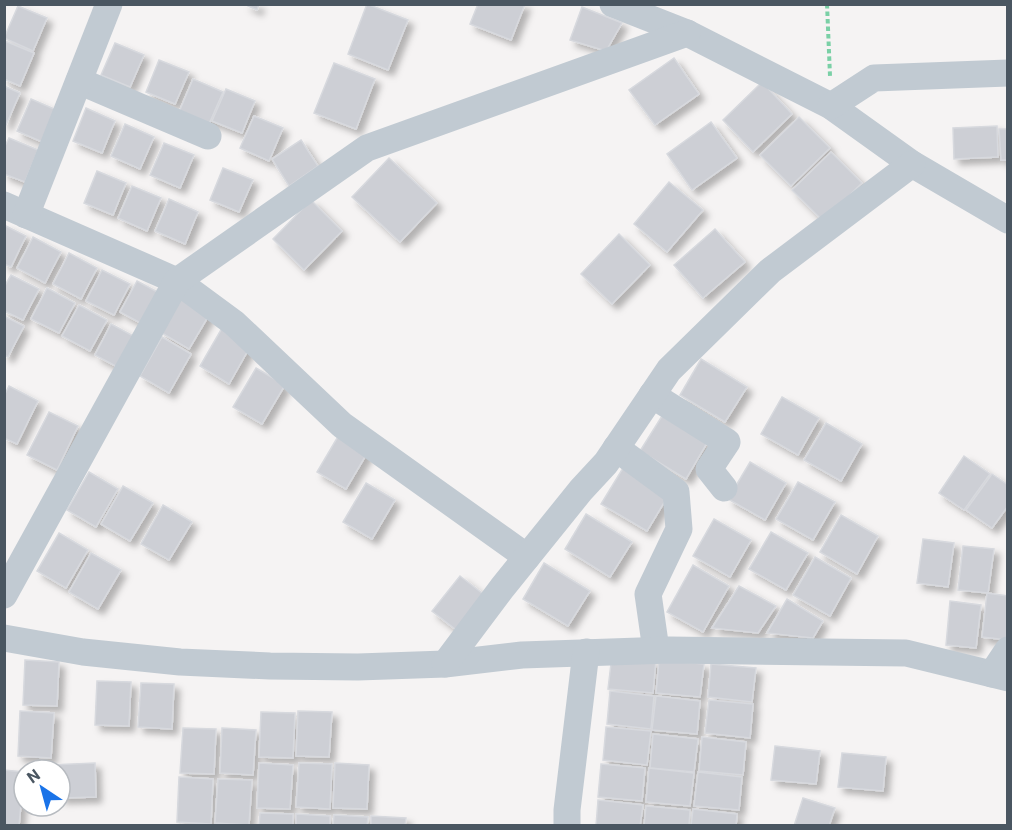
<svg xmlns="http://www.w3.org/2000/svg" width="1012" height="830" font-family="Roboto,sans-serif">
<defs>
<filter id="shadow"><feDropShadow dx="5.5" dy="5.5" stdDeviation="3" flood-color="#0004"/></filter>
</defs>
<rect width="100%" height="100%" fill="#f5f3f3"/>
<!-- building -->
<g fill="#cdcfd5" stroke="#d7d9de" stroke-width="1.5" filter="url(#shadow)">
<polygon points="244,4 259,4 257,10"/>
<polygon points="367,4 408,20 388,70 348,54"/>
<polygon points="478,4 525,4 511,40 470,24"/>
<polygon points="18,6 47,18 33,51 4,38"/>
<polygon points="582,7 622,23 606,51 570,40"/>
<polygon points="5,41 34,53 20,86 4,79"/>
<polygon points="115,43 144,55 130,87 101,75"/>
<polygon points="674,58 699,94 655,125 629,90"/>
<polygon points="159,60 189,72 175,104 146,92"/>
<polygon points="334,63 375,79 356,129 314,113"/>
<polygon points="193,79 223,92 209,124 179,112"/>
<polygon points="762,82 792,114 753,152 723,120"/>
<polygon points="4,86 20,93 6,125 4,124"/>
<polygon points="226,89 255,101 242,133 212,121"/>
<polygon points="31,99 61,112 47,144 17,131"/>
<polygon points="86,108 115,121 102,153 73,141"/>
<polygon points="254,116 283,128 269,161 240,148"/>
<polygon points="799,117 830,148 791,186 760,155"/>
<polygon points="711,122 737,158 692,190 667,154"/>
<polygon points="125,124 154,137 140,169 111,156"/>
<polygon points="997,126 998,157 954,159 953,128"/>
<polygon points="999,129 1008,129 1008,160 1001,160"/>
<polygon points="9,138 38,150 25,182 4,174 4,148"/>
<polygon points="301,140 318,166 289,186 272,159"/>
<polygon points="164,143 194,155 180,188 150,175"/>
<polygon points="831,152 862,183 823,221 792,190"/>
<polygon points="389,158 437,203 400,242 352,197"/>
<polygon points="223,168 253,180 239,212 210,200"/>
<polygon points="97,171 126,183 113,215 84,203"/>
<polygon points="669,182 703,210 667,252 634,224"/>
<polygon points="132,186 161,198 147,231 118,218"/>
<polygon points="169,199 198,212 185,244 155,231"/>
<polygon points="311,200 342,231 304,270 273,239"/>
<polygon points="4,225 26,236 11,267 4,264"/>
<polygon points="715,229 745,262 703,298 674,265"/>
<polygon points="619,234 650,265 612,304 581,274"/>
<polygon points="33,237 61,252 45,283 17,268"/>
<polygon points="69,253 97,268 81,299 53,284"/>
<polygon points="102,270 130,284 114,315 86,301"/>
<polygon points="11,275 39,289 23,320 4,311 4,287"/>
<polygon points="137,281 165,296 148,327 120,312"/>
<polygon points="47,288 75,303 59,333 31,319"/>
<polygon points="182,293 212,310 189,349 160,332"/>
<polygon points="79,305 107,320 90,351 62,336"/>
<polygon points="4,316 24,326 8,357 4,355"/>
<polygon points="111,324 139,339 123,370 95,355"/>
<polygon points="222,328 251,345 229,384 200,366"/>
<polygon points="162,337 191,354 169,393 140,376"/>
<polygon points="701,359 747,387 725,422 680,395"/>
<polygon points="256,368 285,385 262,424 233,407"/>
<polygon points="9,386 38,401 17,444 4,438 4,396"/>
<polygon points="782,397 819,418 798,455 761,434"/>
<polygon points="49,412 78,426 57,470 27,455"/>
<polygon points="662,416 707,443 686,479 640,451"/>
<polygon points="826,423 862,444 841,481 804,460"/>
<polygon points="340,433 369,450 346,489 317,472"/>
<polygon points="964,456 990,474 964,510 939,493"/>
<polygon points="750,462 786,483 765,520 728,499"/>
<polygon points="623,468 668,496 647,531 601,504"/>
<polygon points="89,472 118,489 96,527 67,510"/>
<polygon points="992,474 1008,485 1008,506 992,528 966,510"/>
<polygon points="798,482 835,502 813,540 776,519"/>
<polygon points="366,483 395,500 372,539 343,522"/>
<polygon points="123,486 153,503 130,541 101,524"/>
<polygon points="163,505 192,522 169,560 141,544"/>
<polygon points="586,514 632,542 610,577 565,549"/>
<polygon points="841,515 878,536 857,574 820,552"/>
<polygon points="714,519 751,540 730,577 693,556"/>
<polygon points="771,532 808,553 786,590 749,569"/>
<polygon points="59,533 88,550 66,588 37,571"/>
<polygon points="923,539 954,543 948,587 917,583"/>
<polygon points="963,546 994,549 988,593 958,590"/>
<polygon points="91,553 121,570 98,609 69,592"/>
<polygon points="815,557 851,578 830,616 793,595"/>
<polygon points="544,563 590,591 568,626 523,599"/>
<polygon points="693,565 729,586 703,632 667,612"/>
<polygon points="460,576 487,597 459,632 432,611"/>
<polygon points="739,586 776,606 758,633 712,628"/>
<polygon points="987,593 1008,596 1008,640 982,637"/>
<polygon points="787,599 823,621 813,638 767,633"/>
<polygon points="950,601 981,605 976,648 946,645"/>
<polygon points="612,655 656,660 653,693 608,689"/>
<polygon points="25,660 59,662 57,706 23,705"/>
<polygon points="659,660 704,664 700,697 656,693"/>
<polygon points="711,664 756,668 752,702 708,697"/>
<polygon points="97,681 131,682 129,726 95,725"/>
<polygon points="141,683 174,684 172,729 138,727"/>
<polygon points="610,691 654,696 651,729 607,724"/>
<polygon points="656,696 700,701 697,734 652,730"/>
<polygon points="709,700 753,704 750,738 705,733"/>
<polygon points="20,711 54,713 51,758 18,756"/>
<polygon points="298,711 332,712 329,757 296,756"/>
<polygon points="261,712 295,713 293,758 259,757"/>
<polygon points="606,727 651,731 647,765 603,760"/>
<polygon points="183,728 216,729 214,774 180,773"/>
<polygon points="222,728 256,730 253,775 220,773"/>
<polygon points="653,734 698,739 694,772 650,768"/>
<polygon points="702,737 746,742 743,775 699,771"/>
<polygon points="775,746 820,751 816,784 771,780"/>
<polygon points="842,753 886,757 883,791 838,787"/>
<polygon points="95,763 96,797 60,798 60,770 50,770 50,765"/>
<polygon points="259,763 293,765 290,809 257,808"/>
<polygon points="299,763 332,764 330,809 296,807"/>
<polygon points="335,763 369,765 367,809 333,808"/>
<polygon points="601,764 645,768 642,801 598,797"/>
<polygon points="649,768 694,773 690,806 646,802"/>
<polygon points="4,770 24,772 19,826 4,826"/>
<polygon points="698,772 742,777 739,810 694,806"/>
<polygon points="179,777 213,779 211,824 177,822"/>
<polygon points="218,779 252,780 249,825 215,823"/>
<polygon points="803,798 835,808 829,826 794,826"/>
<polygon points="598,800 643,805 640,826 596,826"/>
<polygon points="646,806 690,810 689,826 644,826"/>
<polygon points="693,809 737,814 736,826 691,826"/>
<polygon points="260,813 293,814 293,826 259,826"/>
<polygon points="296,814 330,816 330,826 296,826"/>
<polygon points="334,815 368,817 367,826 333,826"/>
<polygon points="371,816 406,818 405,826 371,826"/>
</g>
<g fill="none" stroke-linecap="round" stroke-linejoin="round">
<!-- path -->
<polyline stroke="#7ad0a6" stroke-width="4" stroke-dasharray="4.5 3" stroke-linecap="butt" points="827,4 830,76"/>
<!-- minor -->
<g stroke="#c1cad2" stroke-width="27">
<polyline points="613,4 687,33 831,106 912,164 1008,220"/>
<polyline points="79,81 208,136"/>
<polyline points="831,106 874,78 1008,73"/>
<polyline points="4,205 177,281 234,323 342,425 527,557"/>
<polyline points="26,215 109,4"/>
<polyline points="652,395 727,442 709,469 724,488"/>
<polyline points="616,448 676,492 679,529 648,594 656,650"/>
<polyline points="4,595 177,281 367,148 687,33"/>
<polyline points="4,638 83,652 180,662 270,666 358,667 445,664 522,655 669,650 906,653 1008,678"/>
<polyline points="445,664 502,588 581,490 606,463 669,370 770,271 912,164"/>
<polyline points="992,674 1008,650"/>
<polyline points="567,826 567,810 586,652"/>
</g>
</g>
<!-- border -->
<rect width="1012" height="830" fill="none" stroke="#4a5661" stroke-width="12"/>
<!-- north arrow -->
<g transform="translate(42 788) rotate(324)"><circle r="28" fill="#ffffff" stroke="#b7bbc0" stroke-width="1.5"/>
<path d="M0-4.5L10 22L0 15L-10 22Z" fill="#1a73e8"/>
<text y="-9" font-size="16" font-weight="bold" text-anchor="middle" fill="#4a5661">N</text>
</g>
</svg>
